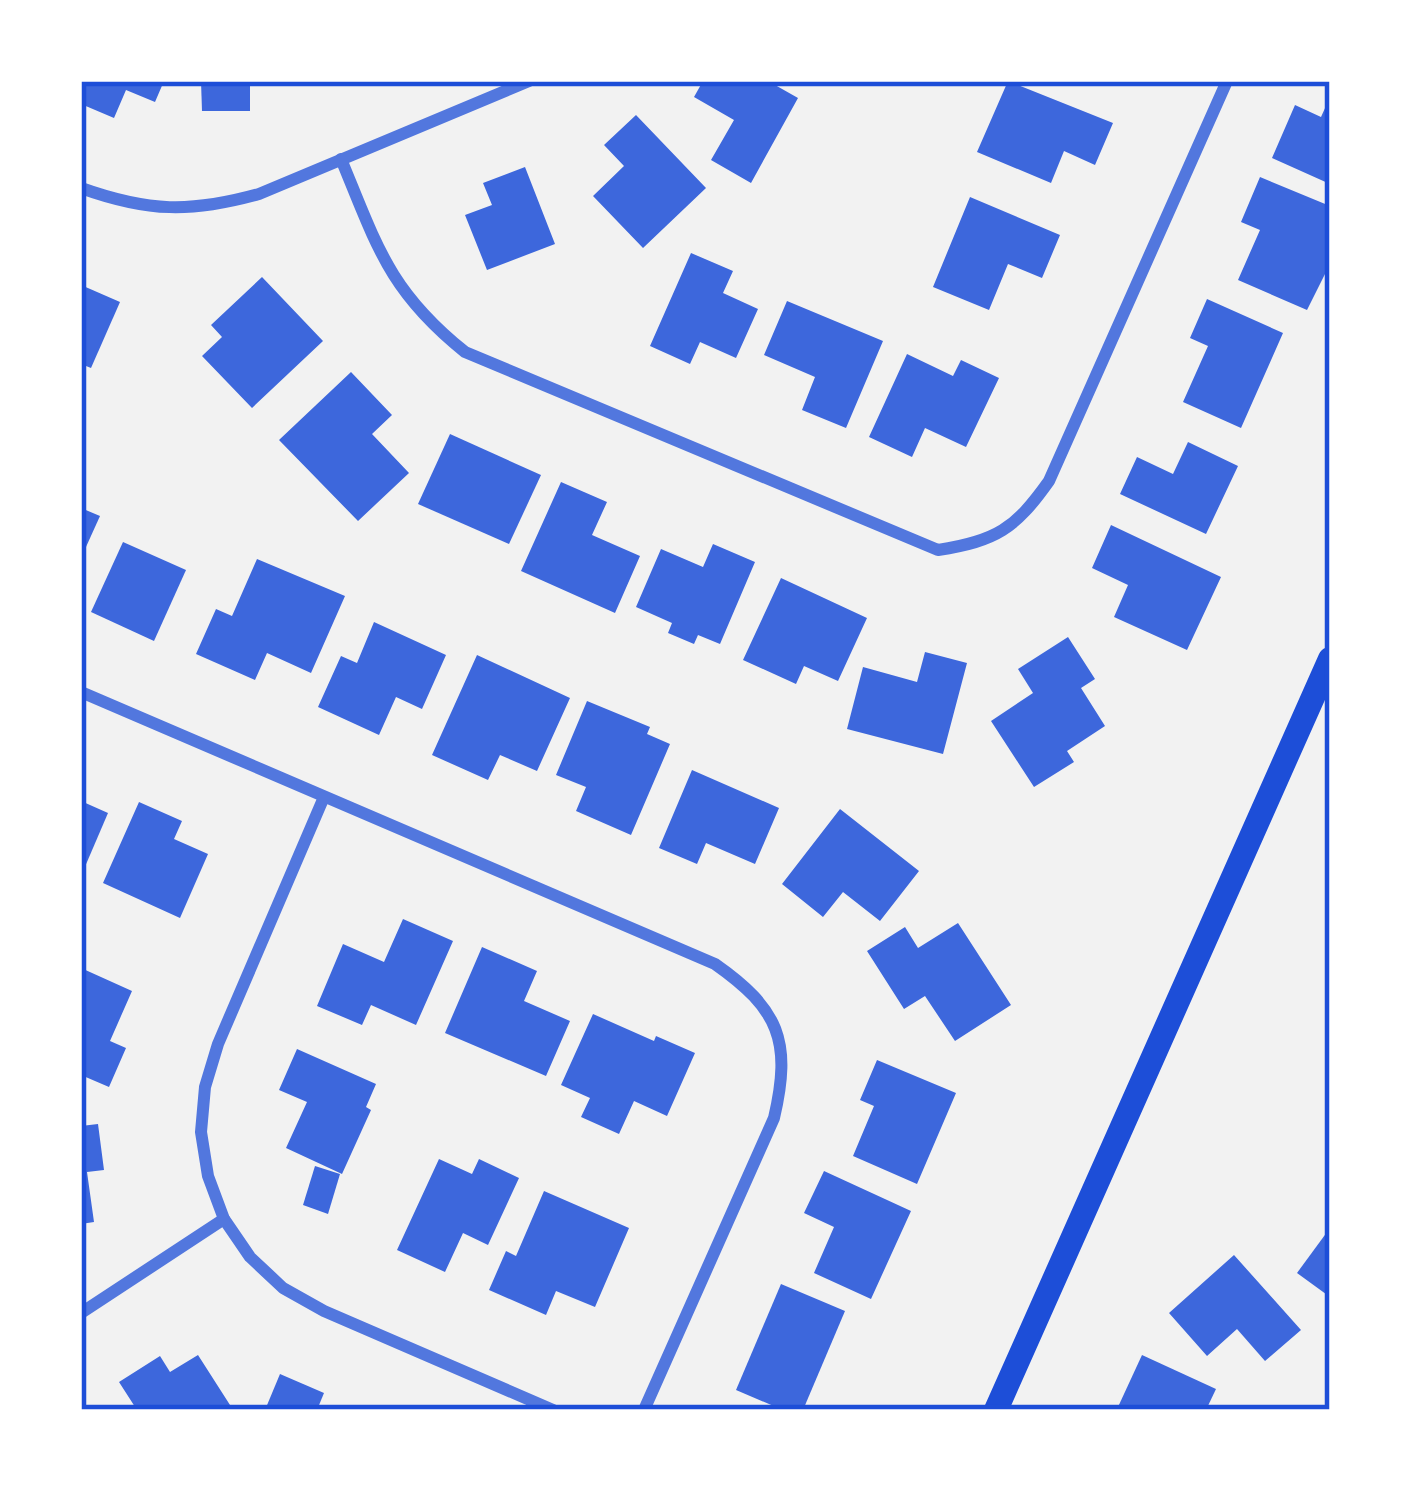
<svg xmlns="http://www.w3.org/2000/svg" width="1411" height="1491" font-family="Jost,sans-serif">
<rect width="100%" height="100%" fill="#f2f2f2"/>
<!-- building -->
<g fill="#3d67dc">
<polygon points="81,81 164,81 155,102 126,90 114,118 81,104"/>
<polygon points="201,81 250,81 250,111 202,111"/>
<polygon points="703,81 768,81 798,98 751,183 711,160 734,120 694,97"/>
<polygon points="1008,81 1113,123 1095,165 1064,151 1051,183 977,152"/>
<polygon points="1330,97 1330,184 1272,158 1295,105 1321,117"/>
<polygon points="636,115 706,188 643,248 593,196 624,166 604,145"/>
<polygon points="525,167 555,244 487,270 465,215 492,205 483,183"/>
<polygon points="1260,177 1330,206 1330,264 1307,310 1238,280 1260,230 1241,222"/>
<polygon points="970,197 1060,235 1042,278 1008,264 989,310 933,287"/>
<polygon points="691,253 733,271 723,293 758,309 736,358 700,342 690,364 650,346"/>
<polygon points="262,277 323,341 252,408 202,356 222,337 211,325"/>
<polygon points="81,285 120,302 91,368 81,364"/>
<polygon points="1207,299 1283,333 1241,428 1183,402 1208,346 1190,338"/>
<polygon points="787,301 883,341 846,428 802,410 815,377 764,355"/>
<polygon points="907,354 953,376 961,360 999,378 966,447 925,428 912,457 869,437"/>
<polygon points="351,372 392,415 372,434 409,473 358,521 279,440"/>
<polygon points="450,434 541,475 509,544 418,504"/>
<polygon points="1188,442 1238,466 1206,534 1120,494 1137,457 1173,474"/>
<polygon points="561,482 607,502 592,535 640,556 615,613 521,571"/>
<polygon points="81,508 100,516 81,558"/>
<polygon points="1111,525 1221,577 1187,650 1114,617 1128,585 1092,568"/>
<polygon points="123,542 186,570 154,641 91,612"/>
<polygon points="713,544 755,562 720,644 698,635 694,644 668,633 672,623 636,607 661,549 703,567"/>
<polygon points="257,559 345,596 311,673 267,653 255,680 196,654 216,609 232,616"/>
<polygon points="781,578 867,618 838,681 804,666 796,684 743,660"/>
<polygon points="374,622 446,655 422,709 396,697 379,735 318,707 341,656 357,663"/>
<polygon points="1068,637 1095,679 1081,688 1105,726 1067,751 1074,762 1034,787 991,721 1033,693 1018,669"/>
<polygon points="925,652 967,663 943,754 847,729 863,667 917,682"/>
<polygon points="477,655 570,698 537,771 500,755 488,780 432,755"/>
<polygon points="587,701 650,727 647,734 670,744 631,835 576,811 586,787 556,775"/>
<polygon points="692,770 779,808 755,864 706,843 697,864 659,848"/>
<polygon points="81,801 108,813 81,876"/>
<polygon points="139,802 182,821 174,839 208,854 180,918 103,883"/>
<polygon points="840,809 919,871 880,921 843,892 823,917 782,884"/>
<polygon points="403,919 453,941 416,1025 371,1005 362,1025 317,1006 343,944 384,962"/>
<polygon points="958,923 1011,1005 955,1041 925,996 904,1009 867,951 905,927 918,948"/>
<polygon points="482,947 537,971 524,1001 570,1021 546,1076 445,1033"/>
<polygon points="81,968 132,991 110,1041 126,1048 109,1087 81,1075"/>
<polygon points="593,1014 654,1041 656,1036 695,1053 667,1116 634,1101 619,1134 581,1117 590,1098 561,1085"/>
<polygon points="297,1049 376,1084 366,1107 371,1110 342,1174 286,1148 307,1102 279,1090"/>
<polygon points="877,1060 956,1093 917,1184 853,1156 874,1106 860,1100"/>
<polygon points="98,1124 104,1170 87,1172 94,1222 81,1224 81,1126"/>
<polygon points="439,1159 472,1174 479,1159 519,1178 488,1245 463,1233 445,1272 397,1250"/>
<polygon points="315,1166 340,1174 328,1214 303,1205"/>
<polygon points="824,1171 911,1211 871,1299 814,1273 834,1227 804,1213"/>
<polygon points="544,1191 629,1228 595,1307 556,1291 546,1315 489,1290 506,1251 516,1256"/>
<polygon points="1330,1228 1330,1297 1297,1273"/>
<polygon points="1234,1255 1301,1330 1265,1361 1237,1329 1207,1356 1169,1313"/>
<polygon points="781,1284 845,1311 803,1410 783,1410 736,1390"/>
<polygon points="198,1355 230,1405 222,1410 137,1410 119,1382 160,1356 170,1372"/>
<polygon points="1142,1355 1216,1389 1206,1410 1118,1407"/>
<polygon points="280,1374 324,1393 317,1410 265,1410"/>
</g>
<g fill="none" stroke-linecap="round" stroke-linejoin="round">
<!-- minor -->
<g stroke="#5277de" stroke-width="12">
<path d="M341 159C377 246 389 291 465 352L938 550C996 541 1015 529 1049 481L1227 81"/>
<path d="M81 188C148 212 191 213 259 194L529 81"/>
<path d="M81 692 715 964C779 1009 792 1041 774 1118L644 1410"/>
<polyline points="324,797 218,1044 205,1087 201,1132 208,1176 224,1219 250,1257 283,1288 324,1311 553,1410"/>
<polyline points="81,1313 224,1219"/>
</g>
<!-- secondary -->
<polyline stroke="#1d4ed8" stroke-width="24" points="996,1410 1330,659"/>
</g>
<!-- border -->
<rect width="1411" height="1491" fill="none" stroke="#ffffff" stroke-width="168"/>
<rect x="84" y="84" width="1243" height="1323" fill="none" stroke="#1d4ed8" stroke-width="4.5"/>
</svg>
